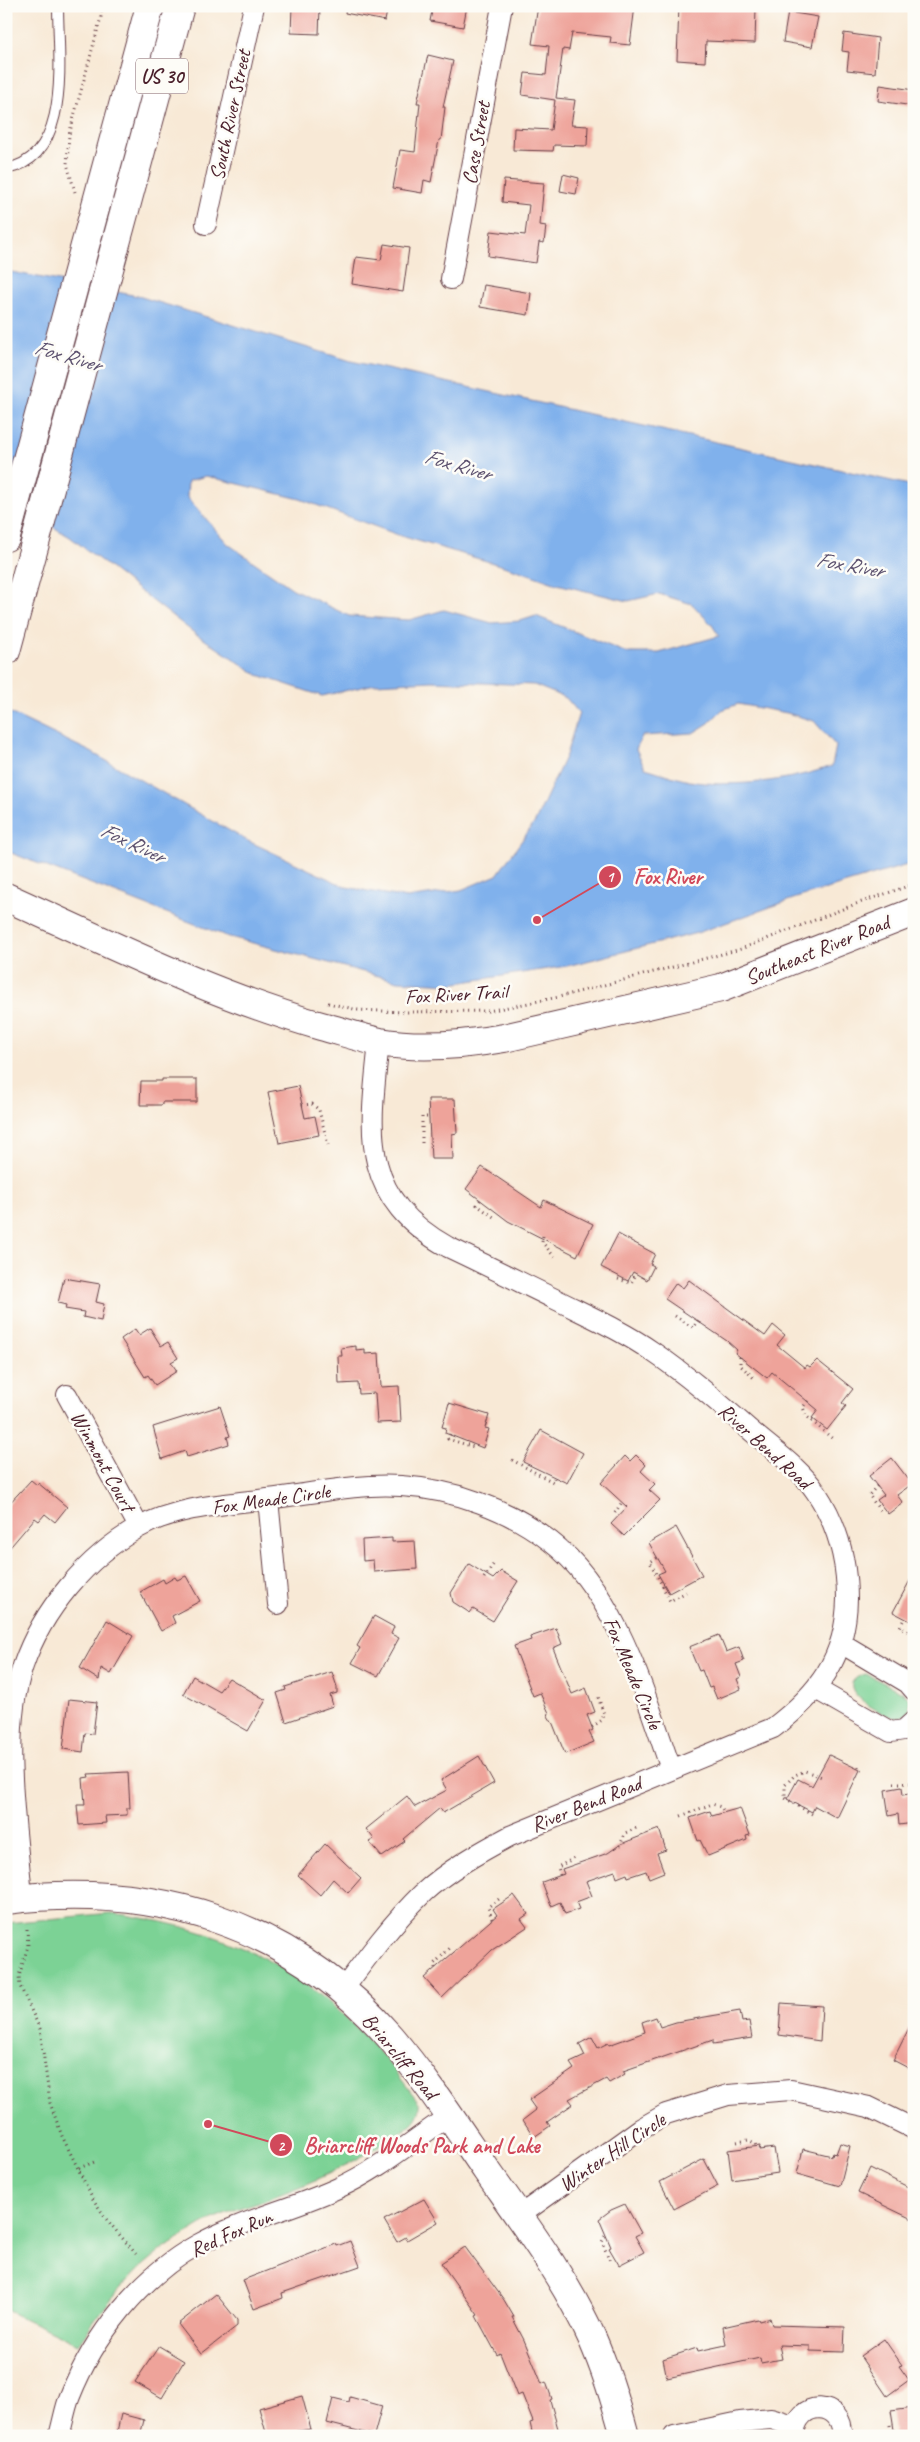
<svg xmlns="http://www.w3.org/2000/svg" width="920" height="2442" font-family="Caveat,sans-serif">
<rect width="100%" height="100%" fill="#fdfcf7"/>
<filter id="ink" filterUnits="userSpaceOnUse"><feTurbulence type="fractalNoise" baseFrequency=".02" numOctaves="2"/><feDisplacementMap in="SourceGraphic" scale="10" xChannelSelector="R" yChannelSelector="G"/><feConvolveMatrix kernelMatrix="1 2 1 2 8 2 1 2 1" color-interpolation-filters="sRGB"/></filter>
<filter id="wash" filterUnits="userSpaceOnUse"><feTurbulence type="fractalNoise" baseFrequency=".0096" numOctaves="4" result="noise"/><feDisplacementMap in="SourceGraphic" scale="20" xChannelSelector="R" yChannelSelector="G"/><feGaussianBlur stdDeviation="1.12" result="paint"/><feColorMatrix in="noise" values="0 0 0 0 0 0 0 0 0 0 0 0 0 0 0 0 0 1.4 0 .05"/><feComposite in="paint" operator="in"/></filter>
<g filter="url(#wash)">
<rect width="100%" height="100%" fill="#f8e9d6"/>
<!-- green -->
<g fill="#7cd295" stroke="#637860">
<path d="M866 1674 904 1693 910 1700 909 1712C906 1715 902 1717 898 1718 887 1719 824 1685 866 1674Z"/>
<path d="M111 1913C255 1932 336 1988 420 2104 421 2123 400 2132 387 2141 350 2165 312 2183 270 2198 256 2203 241 2207 227 2213 213 2218 199 2226 187 2234 136 2264 111 2297 78 2344L6 2310V1923Z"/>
</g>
<!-- water -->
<path fill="#80b1ec" stroke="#65688c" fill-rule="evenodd" d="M6 271 138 296 351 361 914 486V863L796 898 697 933 567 966 450 984 398 981 226 936 6 851V711L91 752 246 840 346 887 407 898 461 890 497 875 535 822 566 755 579 713 566 698 534 685 432 681 375 684 322 696 258 675 193 632 70 537 6 499ZM206 476 300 499 401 536 517 570 557 584 628 601 659 594 692 604 712 625 719 636 659 653H627L536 616 520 621 492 623 444 610 409 620 349 616 293 589 228 544 187 497 188 481ZM738 704 787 713 814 721 836 746 832 766C792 780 747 786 704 783 685 782 663 773 645 768L636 749 642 736 693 733 709 723 722 710Z"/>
<g id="blocks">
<!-- building -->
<g fill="#eea39a">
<polygon points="292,6 320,8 319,34 291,33"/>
<polygon points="346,6 388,6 385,21 345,13"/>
<polygon points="433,6 467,6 463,27 430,21"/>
<polygon points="538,6 635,6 630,45 610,43 611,37 572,33 569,50 563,49 556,98 575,100 571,125 588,126 587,146 554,145 553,151 513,150 514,128 551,130 555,100 522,95 525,73 546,75 549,46 532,44"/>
<polygon points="679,6 756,8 755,43 706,41 705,62 677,60"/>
<polygon points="788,12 818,17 812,47 783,42"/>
<polygon points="844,33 878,38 875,73 847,70 849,52 842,51"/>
<polygon points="428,55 453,61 443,107 445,107 441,140 439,140 431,182 424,180 422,193 393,188 400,150 415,152 420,103 417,103"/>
<polygon points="880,85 914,90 914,106 878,101"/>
<polygon points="563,174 579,178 576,194 560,191"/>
<polygon points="504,180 544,183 540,225 546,226 544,243 539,242 536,263 488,256 491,231 525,235 529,205 502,202"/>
<polygon points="384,244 409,248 403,292 352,284 356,257 381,260"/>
<polygon points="484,285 531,293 528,315 480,307"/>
<polygon points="162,1079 197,1079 197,1102 162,1102 162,1105 140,1105 141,1081 162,1081"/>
<polygon points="298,1086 305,1118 315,1116 319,1135 279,1143 268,1092"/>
<polygon points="428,1099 455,1099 457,1133 452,1134 453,1159 431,1159"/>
<polygon points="482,1167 541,1207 544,1200 593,1224 577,1256 508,1221 466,1189"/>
<polygon points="618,1234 655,1254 650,1264 654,1266 647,1280 633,1272 628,1281 601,1267"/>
<polygon points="64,1278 100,1284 96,1302 104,1304 101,1321 83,1317 84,1312 65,1309 66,1305 58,1303"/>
<polygon points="689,1280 765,1336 773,1325 785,1335 777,1345 805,1368 807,1365 810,1367 817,1360 853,1389 842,1403 846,1406 827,1430 812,1418 818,1410 772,1372 767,1378 735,1353 737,1350 727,1341 665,1299 676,1283 683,1288"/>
<polygon points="150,1328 161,1346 168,1342 178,1358 171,1362 177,1371 155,1385 148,1375 145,1377 121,1339 135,1329 139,1335"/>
<polygon points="356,1346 356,1350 365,1349 365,1354 379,1353 381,1387 399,1386 401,1422 377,1423 375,1393 359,1394 358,1383 339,1384 338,1356 342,1356 341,1348"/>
<polygon points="449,1403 489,1415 485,1428 489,1429 483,1448 445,1433 446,1428 442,1427"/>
<polygon points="220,1406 230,1436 227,1437 229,1444 187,1457 185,1451 162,1459 153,1427"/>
<polygon points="541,1430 583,1453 567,1483 523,1462"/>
<polygon points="636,1455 646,1465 641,1471 655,1484 649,1490 660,1500 624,1536 611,1524 627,1507 601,1483 625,1456 630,1461"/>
<polygon points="892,1458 912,1484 897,1495 903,1503 888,1514 877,1500 884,1495 869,1476"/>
<polygon points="31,1480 37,1485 38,1483 67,1507 55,1522 45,1514 39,1521 35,1518 6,1552 6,1507"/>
<polygon points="676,1527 702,1575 669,1593 658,1574 665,1571 649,1543"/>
<polygon points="392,1538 392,1542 415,1541 417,1569 374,1572 373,1560 363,1561 362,1540"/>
<polygon points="469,1564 493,1579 501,1571 518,1581 493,1621 473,1609 470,1613 453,1602 451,1593"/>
<polygon points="914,1573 914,1623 893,1612"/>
<polygon points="186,1576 200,1601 172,1616 175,1623 161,1631 140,1592 163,1579 165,1583 175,1577 177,1580"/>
<polygon points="374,1616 394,1627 391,1634 399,1638 378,1676 352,1663 360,1648 357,1646"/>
<polygon points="107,1620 133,1636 111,1674 101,1668 99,1680 80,1668"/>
<polygon points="556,1628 562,1644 553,1648 572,1694 586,1688 595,1712 587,1715 593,1730 589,1732 594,1742 565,1754 553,1724 548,1716 549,1713 540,1693 533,1696 514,1646 531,1640 530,1637"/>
<polygon points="719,1635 726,1652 739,1647 744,1661 736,1664 741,1677 737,1679 741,1689 717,1699 712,1687 709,1688 702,1670 699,1671 689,1647"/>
<polygon points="332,1672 337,1687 337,1693 330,1695 333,1706 286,1722 277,1693 286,1690 285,1687"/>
<polygon points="193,1676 219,1691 229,1678 266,1700 248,1731 183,1694"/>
<polygon points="69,1699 97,1702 93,1734 85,1733 83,1752 63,1749"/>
<polygon points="829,1755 860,1770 837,1818 815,1806 812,1812 787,1799 798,1779 812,1786"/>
<polygon points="479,1756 494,1783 443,1813 440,1808 403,1839 405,1841 382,1857 369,1842 374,1839 366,1829 407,1796 415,1807 447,1790 441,1780"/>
<polygon points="128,1772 130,1808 127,1808 127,1815 105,1816 106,1823 79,1825 77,1805 85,1805 83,1778 89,1777 88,1774"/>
<polygon points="902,1787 903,1795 914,1793 914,1823 899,1825 898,1814 889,1816 885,1790"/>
<polygon points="740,1808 750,1835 746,1836 747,1840 708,1856 700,1840 698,1841 690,1818 710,1811 712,1816"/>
<polygon points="659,1829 666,1850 657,1853 664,1872 649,1878 646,1871 628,1877 627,1874 617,1878 615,1871 586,1881 592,1896 576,1902 579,1909 565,1914 560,1902 551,1906 542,1882 564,1874 562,1869 608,1853 621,1844"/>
<polygon points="325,1844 361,1878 348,1893 333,1879 320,1895 298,1875"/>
<polygon points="514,1895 528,1914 521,1919 527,1927 492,1950 442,1998 424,1978 497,1915 493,1909"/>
<polygon points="781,2003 822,2006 820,2041 779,2035"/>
<polygon points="740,2011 742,2022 749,2021 752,2038 713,2044 713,2040 623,2071 625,2074 609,2083 606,2079 569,2099 573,2104 547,2122 550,2126 534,2137 523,2120 536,2110 529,2100 574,2069 570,2063 585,2056 579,2044 592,2037 598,2048 608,2043 609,2045 645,2032 642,2022 656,2017 660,2027 676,2022"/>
<polygon points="914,2018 914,2071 893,2060"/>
<polygon points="840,2143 850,2146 840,2186 797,2174 803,2149 832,2156 833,2153 836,2154"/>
<polygon points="760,2146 759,2150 774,2148 778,2173 732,2180 728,2150"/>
<polygon points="704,2159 718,2186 674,2209 660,2182"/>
<polygon points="870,2168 914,2190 914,2220 858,2193"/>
<polygon points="424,2199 438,2222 407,2240 406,2237 397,2242 384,2220"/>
<polygon points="625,2204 641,2233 635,2236 644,2252 619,2265 609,2248 611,2247 599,2219 611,2210"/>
<polygon points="350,2241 360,2266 282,2293 283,2298 254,2309 243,2280 336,2244 337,2246"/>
<polygon points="465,2247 504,2300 514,2317 512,2317 524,2340 542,2384 546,2382 552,2399 550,2400 560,2436 533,2436 530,2423 533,2422 522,2394 517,2396 500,2353 497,2355 476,2316 478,2315 441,2263"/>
<polygon points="216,2294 237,2320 237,2326 201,2354 178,2324"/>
<polygon points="770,2318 772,2325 845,2327 844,2352 810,2351 810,2346 779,2345 782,2359 761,2363 760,2358 667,2378 663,2359 697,2348 698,2351 726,2345 723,2327 758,2319 759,2321"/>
<polygon points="884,2339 902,2365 899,2366 909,2380 887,2396 860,2356"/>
<polygon points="159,2346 184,2361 162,2398 135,2382"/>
<polygon points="302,2396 311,2429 267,2436 259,2408"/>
<polygon points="350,2397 382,2406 374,2435 327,2423 333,2398 349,2402"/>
<polygon points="914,2408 914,2436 895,2436 891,2411"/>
<polygon points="121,2414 144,2420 140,2436 116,2436"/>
</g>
</g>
</g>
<g filter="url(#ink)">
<use href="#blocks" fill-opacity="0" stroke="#643d45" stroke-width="1"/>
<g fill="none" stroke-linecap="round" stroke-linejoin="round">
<defs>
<path id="lane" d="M6 169C73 157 58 57 58 6"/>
<g id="street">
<polyline points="206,224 254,6"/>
<polyline points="451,279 502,6"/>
<polyline points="67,1395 139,1527"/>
<polyline points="268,1499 278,1604"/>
<polyline points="841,1643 908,1683 914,1690"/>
<polyline points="816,1689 891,1732 904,1730 914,1721"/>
<path d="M22 1898C17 1827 0 1734 23 1666 42 1610 87 1557 138 1528 175 1507 227 1504 268 1499 311 1494 357 1483 401 1486 453 1489 509 1509 550 1541 617 1592 644 1693 671 1769"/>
<path d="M342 1991C367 1957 393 1922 423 1893 448 1870 480 1852 510 1836L773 1728C818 1694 846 1658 847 1599 847 1560 838 1525 816 1492 800 1468 772 1449 750 1430 719 1403 687 1375 653 1352 623 1331 589 1316 557 1300 520 1282 484 1264 448 1247 357 1196 370 1130 379 1042"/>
<polyline points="519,2216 640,2129 666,2114 728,2095 791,2090 869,2107 914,2129"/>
<path d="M59 2436C63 2423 65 2408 70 2396 94 2335 140 2277 197 2245 242 2220 292 2209 338 2188 378 2170 412 2141 449 2116"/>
<polyline points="674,2436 740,2422 771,2419 794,2426"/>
<path d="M794 2436C796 2397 845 2401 842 2436"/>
</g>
<g id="secondary">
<path d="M6 897C110 944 212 995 321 1026 340 1031 360 1038 380 1042 420 1049 464 1045 504 1038L721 988 914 912"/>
<path d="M6 1900C155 1882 290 1922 390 2037 426 2079 456 2126 487 2171 525 2225 565 2278 592 2338 606 2370 616 2402 625 2436"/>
</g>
<g id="primary">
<polyline points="6,537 150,6"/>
<polyline points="6,651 180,6"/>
</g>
</defs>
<!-- lane casing -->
<use href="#lane" stroke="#643d45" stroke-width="12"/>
<!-- street casing -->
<use href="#street" stroke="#643d45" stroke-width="22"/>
<!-- secondary casing -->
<use href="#secondary" stroke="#643d45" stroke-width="30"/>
<!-- primary casing -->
<use href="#primary" stroke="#643d45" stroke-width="30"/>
<!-- path -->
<g stroke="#643d45" stroke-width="3" stroke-dasharray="1 4" stroke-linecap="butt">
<polyline points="75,192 67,164 69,135 104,6"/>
<polyline points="328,1003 358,1010 404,1012 488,1011 559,997 741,949 853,905 914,884"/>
<polyline points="302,1105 312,1104 319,1110 328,1145"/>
<polyline points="422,1143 422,1117 427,1117"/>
<polyline points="480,1200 477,1205 495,1218"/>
<polyline points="543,1236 542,1242 557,1260"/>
<polyline points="618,1279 631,1283 636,1274"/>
<polyline points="675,1316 693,1328 698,1320"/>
<polyline points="740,1357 740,1365 756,1380"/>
<polyline points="808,1401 803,1407 806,1416 834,1440"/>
<polyline points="450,1434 448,1439 474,1447"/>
<polyline points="512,1460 553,1482 554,1478"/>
<polyline points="877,1486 869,1495 881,1512"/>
<polyline points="615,1513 622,1502"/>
<polyline points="657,1558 650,1562 670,1601 686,1592"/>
<polyline points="484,1578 495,1562"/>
<polyline points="903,1621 900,1627 914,1635"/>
<polyline points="592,1727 602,1720 604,1714 598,1697"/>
<polyline points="858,1767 862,1770 860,1771"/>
<polyline points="894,1783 911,1783 914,1787"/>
<polyline points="812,1814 785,1798 785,1785 795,1775 805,1771 822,1777"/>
<polyline points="681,1816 712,1804 721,1807 724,1812"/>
<polyline points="620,1846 625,1833 639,1827"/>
<polyline points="560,1875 558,1867 574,1858"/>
<polyline points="492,1919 488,1907 499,1899"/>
<polyline points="27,1929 28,1946 19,1976 20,1986 40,2029 50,2103 62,2136 93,2199 107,2220 136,2254"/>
<polyline points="435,1968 434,1964 450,1948"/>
<polyline points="737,2142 748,2140 755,2143 756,2147"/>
<polyline points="79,2168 97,2161"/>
<polyline points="605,2236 602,2242 610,2261"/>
<polyline points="890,2425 891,2436"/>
</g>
<!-- lane -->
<use href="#lane" stroke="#fff" stroke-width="10"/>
<!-- street -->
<use href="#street" stroke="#fff" stroke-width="20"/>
<!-- secondary -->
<use href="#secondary" stroke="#fff" stroke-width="28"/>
<!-- primary -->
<use href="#primary" stroke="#fff" stroke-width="28"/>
</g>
</g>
<g text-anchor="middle" stroke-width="5" stroke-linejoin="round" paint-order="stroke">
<!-- shield labels -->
<rect fill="#fdfcf7" stroke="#806168" stroke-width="1" x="136" y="58.5" width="52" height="35" rx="4"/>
<g font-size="20" font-weight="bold" fill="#4a1f2b">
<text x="162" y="83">US 30</text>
</g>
<!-- street labels -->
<g font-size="21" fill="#4a1f2b" stroke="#fdfcf7">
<text transform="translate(230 115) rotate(-78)" y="7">South River Street</text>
<text transform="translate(476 143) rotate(-80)" y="7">Case Street</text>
<text transform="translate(817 950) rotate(-22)" y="7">Southeast River Road</text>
<text transform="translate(456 994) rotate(-3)" y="7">Fox River Trail</text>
<text transform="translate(765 1446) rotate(42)" y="7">River Bend Road</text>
<text transform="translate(103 1461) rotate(61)" y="7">Winmont Court</text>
<text transform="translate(271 1499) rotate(-8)" y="7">Fox Meade Circle</text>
<text transform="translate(633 1673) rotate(67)" y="7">Fox Meade Circle</text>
<text transform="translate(586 1804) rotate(-22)" y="7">River Bend Road</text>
<text transform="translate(400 2056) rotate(50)" y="7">Briarcliff Road</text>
<text transform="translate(612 2152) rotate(-34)" y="7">Winter Hill Circle</text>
<text transform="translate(231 2233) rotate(-24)" y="7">Red Fox Run</text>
</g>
<!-- water labels -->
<g font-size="22" font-style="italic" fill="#5d526f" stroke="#fdfcf7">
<text transform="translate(68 355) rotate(16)" y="8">Fox River</text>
<text transform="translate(458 464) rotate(16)" y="8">Fox River</text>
<text transform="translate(850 564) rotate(10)" y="8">Fox River</text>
<text transform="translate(133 842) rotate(25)" y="8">Fox River</text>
</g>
</g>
<!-- callouts -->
<path fill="none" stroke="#d1495b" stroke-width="2" d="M537 920L610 877M208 2124L281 2145"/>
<g fill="#d1495b" stroke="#fdfcf7" stroke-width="2">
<circle cx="537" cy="920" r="5"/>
<circle cx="208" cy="2124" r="5"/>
<circle cx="610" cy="877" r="12"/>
<circle cx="281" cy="2145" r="12"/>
</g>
<g font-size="15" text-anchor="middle" font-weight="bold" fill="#fff">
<text x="610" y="882">1</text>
<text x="281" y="2151">2</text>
</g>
<g font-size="22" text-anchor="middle" font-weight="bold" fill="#d1495b" stroke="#fdfcf7" stroke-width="5" stroke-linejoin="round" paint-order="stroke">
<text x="668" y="884">Fox River</text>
<text x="422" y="2153">Briarcliff Woods Park and Lake</text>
</g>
<!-- margin -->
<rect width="920" height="2442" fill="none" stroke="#fdfcf7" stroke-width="25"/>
</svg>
